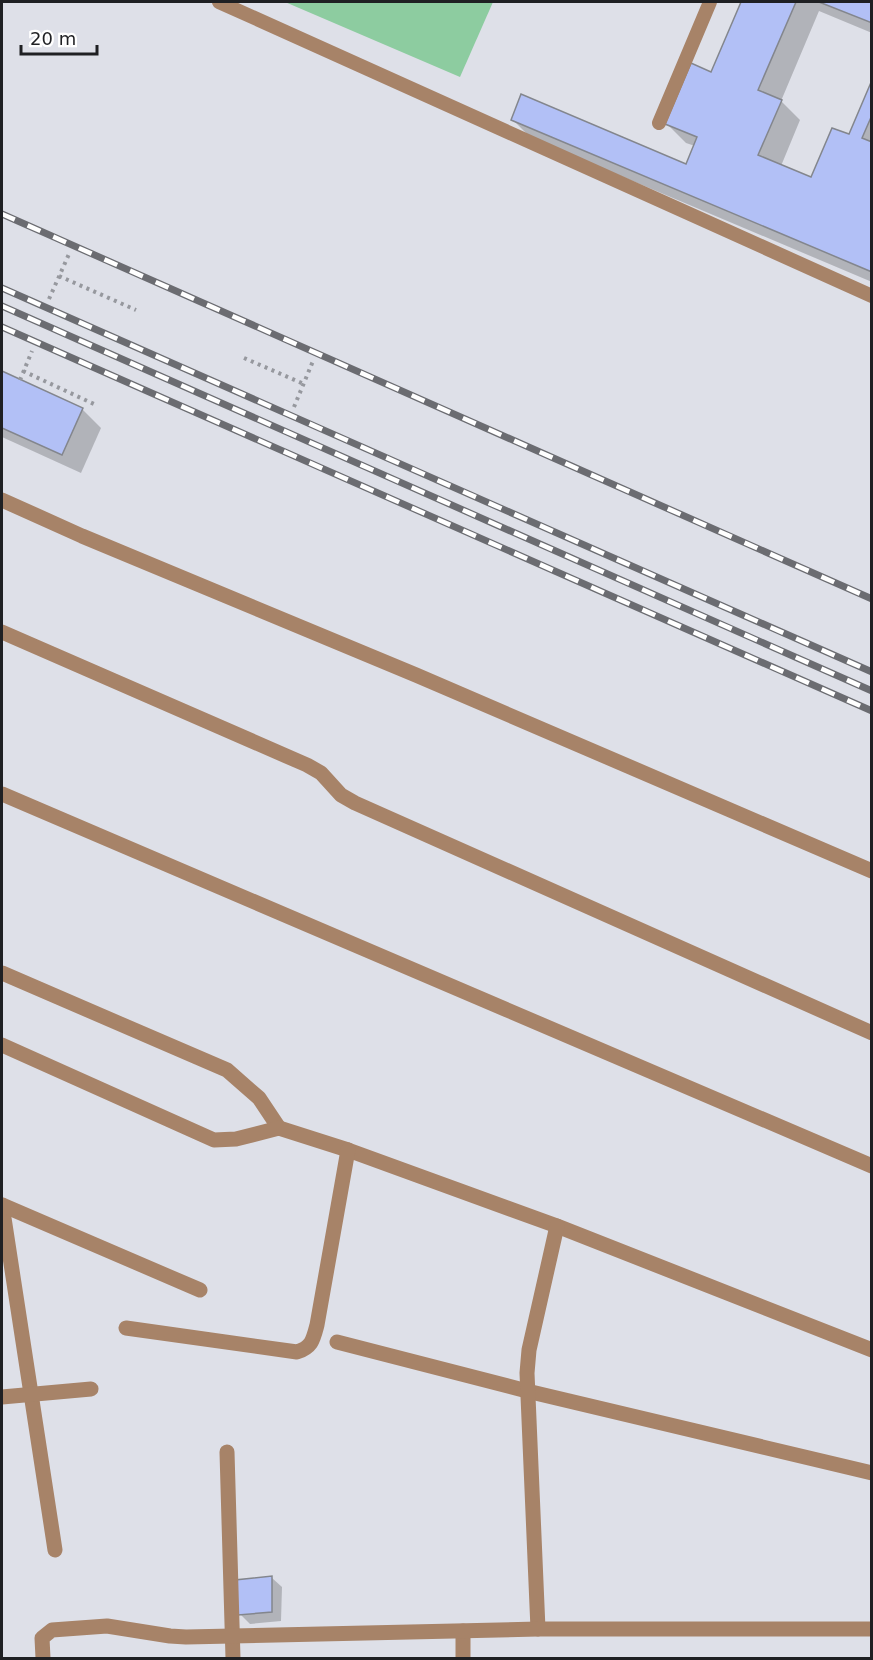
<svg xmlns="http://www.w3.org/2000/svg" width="873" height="1660" font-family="'DejaVu Sans',sans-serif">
<rect width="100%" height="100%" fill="#dee0e8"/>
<!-- green -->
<polygon fill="#8dcca0" points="285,2 493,2 460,77"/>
<!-- shadow -->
<g fill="#0003">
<polygon points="743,2 872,2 872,33 819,11 781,101 800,120 781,166 812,179 849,136 872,83 872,282 531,138 512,119 686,166 695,146 686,143 667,124 712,73"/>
<polygon points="2,373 82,409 101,428 81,473 2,437"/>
<polygon points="272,1578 282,1587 281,1621 250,1624 240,1614"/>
</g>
<!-- building -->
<g fill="#b2c0f6" stroke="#83868d" stroke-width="1.5">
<polygon points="741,2 796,2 758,90 782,100 758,155 811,177 832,128 849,134 872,80 872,115 862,138 872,142 872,272 511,120 521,94 686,164 697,137 665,124 691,63 711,72"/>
<polygon points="819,2 872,2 872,23"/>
<polygon points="2,371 83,408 62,455 2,428"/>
<polygon points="272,1576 272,1612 238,1615 235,1580"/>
</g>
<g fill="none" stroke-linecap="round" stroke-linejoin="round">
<!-- path -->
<g stroke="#96989e" stroke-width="4" stroke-dasharray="3 4.5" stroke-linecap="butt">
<polyline points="59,276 136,310"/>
<polyline points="49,299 69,254"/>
<polyline points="244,358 304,384"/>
<polyline points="23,371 96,405"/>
<polyline points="20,380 32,351"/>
<polyline points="294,407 313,361"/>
</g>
<!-- service -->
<g stroke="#a78368" stroke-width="14">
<polyline points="219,2 872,296"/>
<polyline points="659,123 710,2"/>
</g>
<!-- minor -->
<g stroke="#a78368" stroke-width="15">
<polyline points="2,632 307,765 321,773 341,795 355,803 872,1033"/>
<polyline points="2,794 872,1166"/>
<polyline points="2,973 227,1070 259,1098 279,1128"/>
<polyline points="2,1045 214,1140 236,1139 279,1128 348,1150 557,1226 872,1350"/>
<polyline points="2,1205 55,1550"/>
<polyline points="2,1205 200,1290"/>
<path d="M126 1328 297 1352C312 1347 313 1340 317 1325L348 1150"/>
<polyline points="337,1342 527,1391 872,1473"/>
<polyline points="2,1397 91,1389"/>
<polyline points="227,1452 233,1658"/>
<polyline points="538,1629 527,1373 529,1350 557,1226"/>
<polyline points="463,1631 463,1658"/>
<polyline points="43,1658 42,1638 52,1630 107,1626 170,1636 186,1637 538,1629 872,1629"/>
</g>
<!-- tertiary -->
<polyline stroke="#a78368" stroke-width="15" points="2,500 82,536 416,675 872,871"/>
<defs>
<g id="rail">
<polyline points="2,214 872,599"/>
<polyline points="2,288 872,672"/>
<polyline points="2,306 872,691"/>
<polyline points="2,327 872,711"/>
</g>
</defs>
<!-- rail casing -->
<use href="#rail" stroke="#6b6c71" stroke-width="7"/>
<!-- rail -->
<use href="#rail" stroke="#fff" stroke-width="4.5" stroke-dasharray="14" stroke-linecap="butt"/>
</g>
<!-- border -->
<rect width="873" height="1660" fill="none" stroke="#1f2023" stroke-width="6"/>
<!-- scale -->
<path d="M21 45v9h76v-9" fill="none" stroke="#1f2023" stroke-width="3"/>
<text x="30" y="45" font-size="18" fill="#1f2023" stroke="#ffffff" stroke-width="4.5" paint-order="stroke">20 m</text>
</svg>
